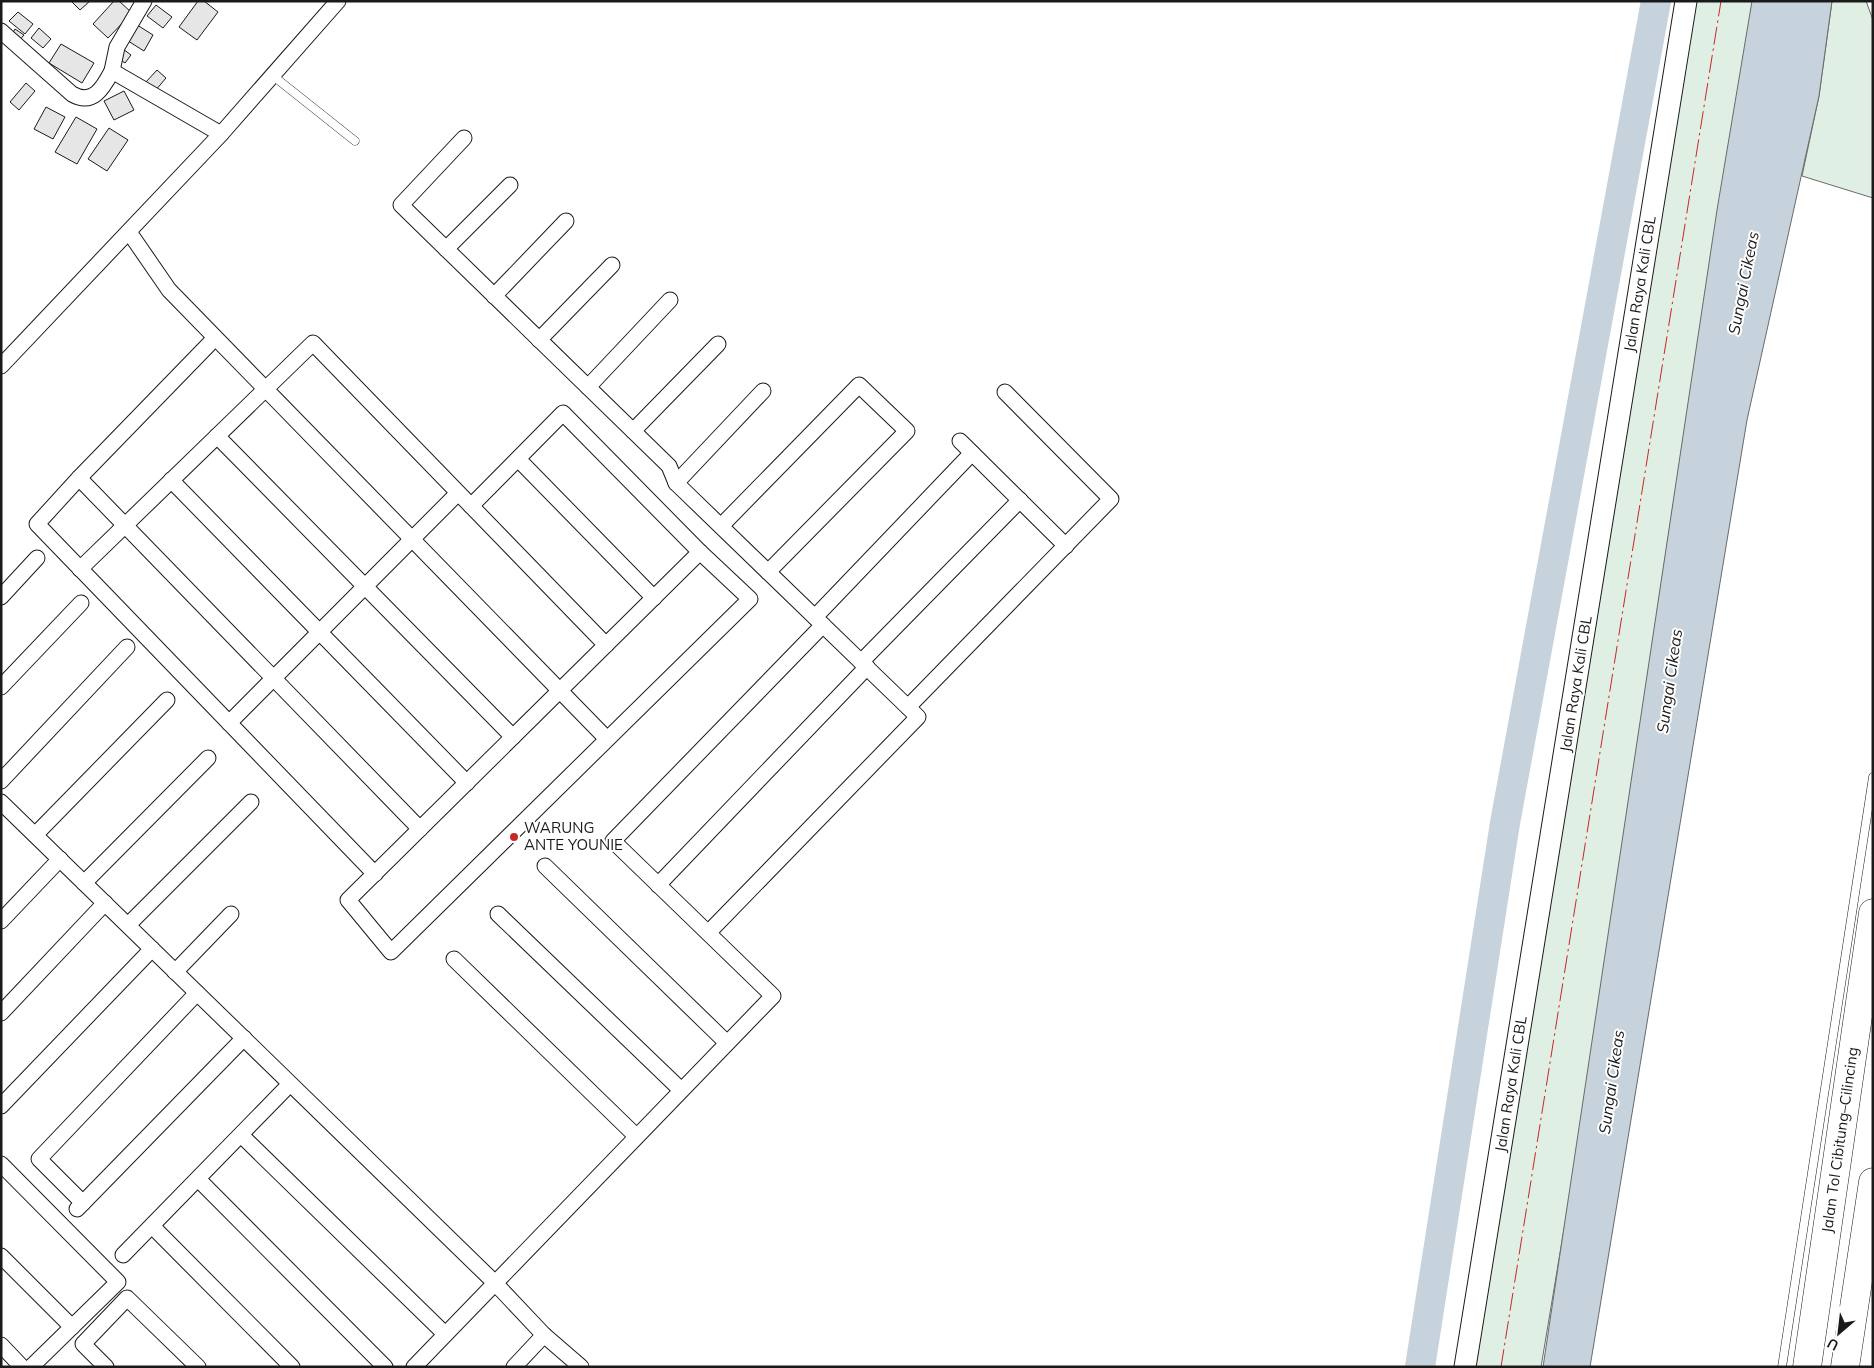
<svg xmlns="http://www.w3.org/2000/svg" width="1874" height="1368" font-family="Mulish,sans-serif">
<rect width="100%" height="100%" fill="#fff"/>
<!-- green -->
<g fill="#e0efe3" stroke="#6a6a6a">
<polygon points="1686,1 1753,1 1672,512 1579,1139 1541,1367 1465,1367"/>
<polygon points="1832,1 1866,1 1873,20 1873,198 1802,176 1819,96"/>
</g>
<!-- water -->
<polygon fill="#c6d2dc" stroke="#6a6a6a" points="1752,1 1832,1 1819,96 1747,420 1590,1367 1543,1367 1717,210"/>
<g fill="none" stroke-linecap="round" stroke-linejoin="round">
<!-- river -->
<polyline stroke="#c6d2dc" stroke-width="30" points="1420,1367 1505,823 1656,1"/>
</g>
<!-- building -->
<g fill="#e6e6e6" stroke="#1a1a1a">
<polygon points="71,1 90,1 80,10"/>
<polygon points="114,1 119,1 132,13 108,38 93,24"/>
<polygon points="198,1 204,1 218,12 197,40 179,27"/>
<polygon points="156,5 172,17 163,28 147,16"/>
<polygon points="18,12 33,24 25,34 9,21"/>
<polygon points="134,23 153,35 144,51 125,39"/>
<polygon points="39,28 51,39 43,48 31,38"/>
<polygon points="15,29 24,35 19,41 11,36"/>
<polygon points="61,44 94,63 82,83 49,63"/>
<polygon points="123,49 131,55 125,63 117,57"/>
<polygon points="157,70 166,78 155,91 145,83"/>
<polygon points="26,83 35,91 19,110 10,102"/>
<polygon points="124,91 134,110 114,120 104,101"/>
<polygon points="46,107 65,117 53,139 34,129"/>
<polygon points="76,117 97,129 77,164 55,152"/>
<polygon points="109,128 128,140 107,171 88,159"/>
</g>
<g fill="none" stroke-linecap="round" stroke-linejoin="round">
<defs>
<g id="lane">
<polyline points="272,75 355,141"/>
<polyline points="1782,1367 1873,777"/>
</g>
<g id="street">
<path d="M1 31 72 94C93 106 103 88 112 71L221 134"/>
<polyline points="112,71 117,47 144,1"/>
<polyline points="464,138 401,205 669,466 676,483 918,717 708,933"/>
<polyline points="129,232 169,290 607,739"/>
<polyline points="446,249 510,185"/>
<polyline points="494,296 566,221"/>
<polyline points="215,338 79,478 37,524 375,874"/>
<polyline points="539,340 612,265"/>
<polyline points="1,366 221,134 338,1"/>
<polyline points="588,387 670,300"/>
<polyline points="633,431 718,344"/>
<polyline points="217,436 513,737"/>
<polyline points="960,441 1066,546"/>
<polyline points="518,459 654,598"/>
<polyline points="79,478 420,829"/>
<polyline points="171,480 467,783"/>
<polyline points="676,483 763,391"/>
<polyline points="471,506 563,413 700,552"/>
<polyline points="721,526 859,385 907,431 768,572"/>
<polygon points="700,552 750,599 391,952 348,900"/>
<polyline points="80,569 313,343 606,645"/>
<polyline points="1,597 37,558"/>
<polyline points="815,617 972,453"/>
<polyline points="861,662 1020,500"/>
<polyline points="1,687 81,603"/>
<polyline points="908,707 1111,499 1005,392"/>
<polyline points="229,723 458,493"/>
<polyline points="1,781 127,647"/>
<polyline points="1,802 494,1282 544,1335 581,1367"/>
<polyline points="35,835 167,700"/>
<polyline points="545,866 727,1043"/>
<polyline points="84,883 208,758"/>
<polyline points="658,885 867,667"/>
<polyline points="498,914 681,1090"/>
<polyline points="1,921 60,859"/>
<polyline points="128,925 251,802"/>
<polyline points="454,959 636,1136"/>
<polyline points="175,972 231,914"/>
<polyline points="1,1013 105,903"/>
<polyline points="1,1106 152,949"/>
<polyline points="241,1135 445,1334"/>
<polyline points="1,1164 118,1282 31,1367"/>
<polyline points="198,1179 385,1367"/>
<polyline points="83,1203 39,1159 197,993"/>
<polyline points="77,1209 244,1038"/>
<polyline points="152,1226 292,1367"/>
<polyline points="123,1255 290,1084"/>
<polyline points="1,1256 72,1327"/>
<polyline points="1,1345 22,1367"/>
<polyline points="106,1367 83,1344 127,1298 198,1367"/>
<polyline points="414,1367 773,996 613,841 823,625"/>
<polyline points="514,1367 544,1335"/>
</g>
<polyline id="secondary" points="1465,1367 1686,1"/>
<g id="highway">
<polyline points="1807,1367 1873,913"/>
<polyline points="1845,1367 1873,1182"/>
</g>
</defs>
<!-- lane casing -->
<use href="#lane" stroke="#1a1a1a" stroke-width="9"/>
<!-- street casing -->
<use href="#street" stroke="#1a1a1a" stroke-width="17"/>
<!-- secondary casing -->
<use href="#secondary" stroke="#1a1a1a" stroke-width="23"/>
<!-- highway casing -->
<use href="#highway" stroke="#1a1a1a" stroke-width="29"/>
<!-- lane -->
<use href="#lane" stroke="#fff" stroke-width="8"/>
<!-- street -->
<use href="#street" stroke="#fff" stroke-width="15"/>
<!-- secondary -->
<use href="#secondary" stroke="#fff" stroke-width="21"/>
<!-- highway -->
<use href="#highway" stroke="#fff" stroke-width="28"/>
<!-- power -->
<polyline stroke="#c62828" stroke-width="1" stroke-dasharray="18 4 2.5 4" stroke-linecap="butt" points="1501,1367 1721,1"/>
</g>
<!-- markers -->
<circle fill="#c62828" stroke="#fff" stroke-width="2" cx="514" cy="837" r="5"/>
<g text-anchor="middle" stroke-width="4" stroke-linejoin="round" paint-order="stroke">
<!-- street labels -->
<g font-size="15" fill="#1a1a1a" stroke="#fff">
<text transform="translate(1640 284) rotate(-81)" y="5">Jalan Raya Kali CBL</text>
<text transform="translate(1576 684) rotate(-81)" y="5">Jalan Raya Kali CBL</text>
<text transform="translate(1511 1084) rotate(-81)" y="5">Jalan Raya Kali CBL</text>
<text transform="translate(1840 1140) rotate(-82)" y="5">Jalan Tol Cibitung–Cilincing</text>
</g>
<!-- poi labels -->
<g font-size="15" fill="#1a1a1a" stroke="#fff" text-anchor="start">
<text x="524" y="833">WARUNG<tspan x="524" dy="17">ANTE YOUNIE</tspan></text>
</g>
<!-- water labels -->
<g font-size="16" font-style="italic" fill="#1a1a1a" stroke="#fff">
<text transform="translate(1743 283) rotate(-79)" y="6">Sungai Cikeas</text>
<text transform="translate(1669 681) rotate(-82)" y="6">Sungai Cikeas</text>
<text transform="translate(1611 1082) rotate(-82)" y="6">Sungai Cikeas</text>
</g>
</g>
<!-- border -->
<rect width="1874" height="1368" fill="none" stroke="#1a1a1a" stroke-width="5"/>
<!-- north arrow -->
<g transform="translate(1839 1333) rotate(208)" stroke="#ffffff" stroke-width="4" paint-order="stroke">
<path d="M0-4L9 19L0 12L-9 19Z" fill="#1a1a1a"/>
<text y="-8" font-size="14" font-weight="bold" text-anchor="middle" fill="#1a1a1a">U</text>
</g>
</svg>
